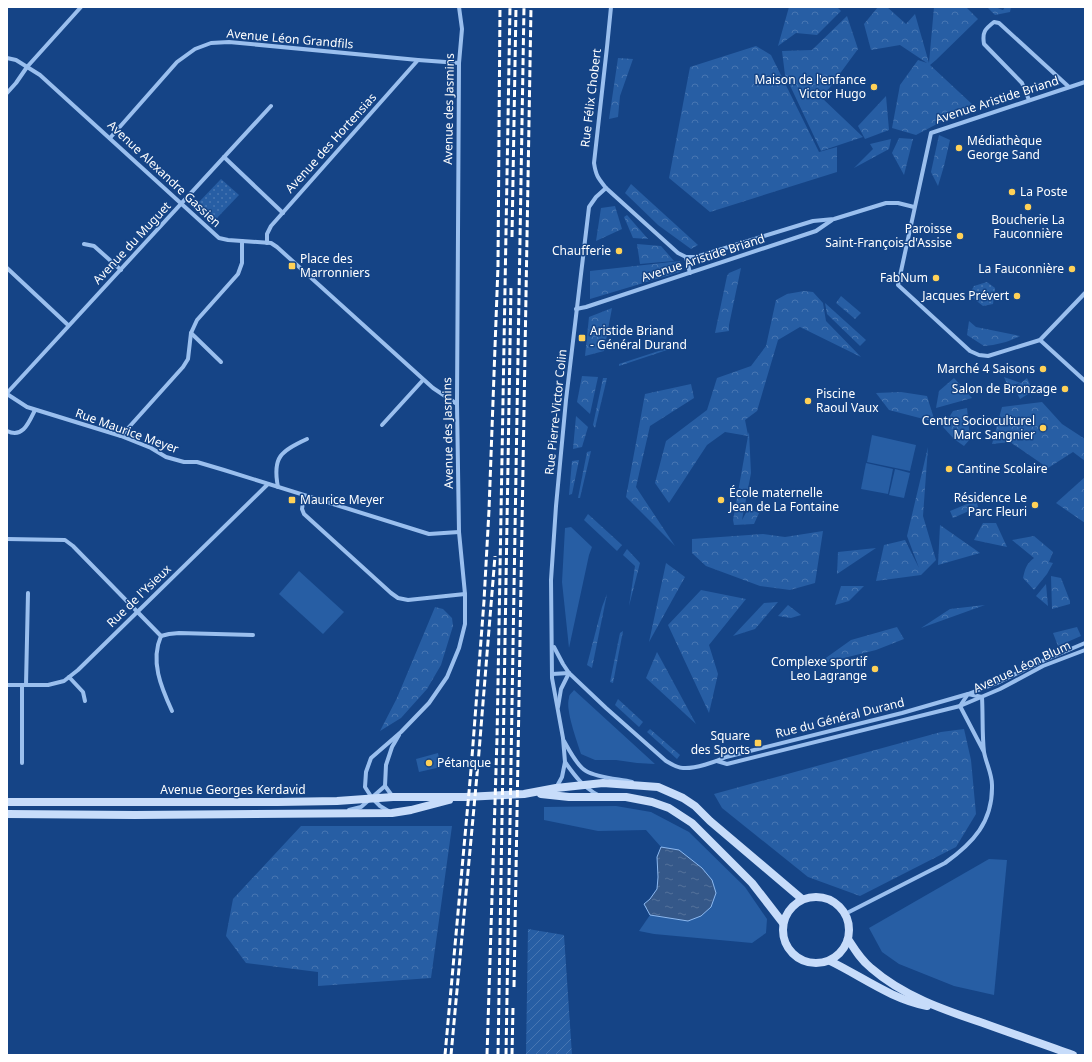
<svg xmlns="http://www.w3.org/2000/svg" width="1092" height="1062" font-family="'Noto Sans',sans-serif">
<defs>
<pattern id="forest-crowns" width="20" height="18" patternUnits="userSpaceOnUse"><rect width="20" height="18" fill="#275ea4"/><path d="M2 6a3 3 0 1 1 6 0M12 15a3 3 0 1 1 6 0" fill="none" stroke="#4776b2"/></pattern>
<pattern id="park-dots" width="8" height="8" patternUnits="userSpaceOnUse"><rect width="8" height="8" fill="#275ea4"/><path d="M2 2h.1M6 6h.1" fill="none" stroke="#4776b2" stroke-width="1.8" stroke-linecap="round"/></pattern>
<pattern id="garden-furrows" width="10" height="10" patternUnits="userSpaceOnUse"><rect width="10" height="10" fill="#275ea4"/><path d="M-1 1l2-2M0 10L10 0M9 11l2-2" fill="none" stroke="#4776b2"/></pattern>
<pattern id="water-ripples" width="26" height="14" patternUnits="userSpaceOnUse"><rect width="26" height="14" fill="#355889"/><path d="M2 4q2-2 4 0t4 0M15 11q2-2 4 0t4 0" fill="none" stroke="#53719b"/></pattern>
</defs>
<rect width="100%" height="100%" fill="#154486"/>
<!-- grass -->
<g fill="#275ea4">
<polygon points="872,435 916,445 910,471 867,462"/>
<polygon points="866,463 893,469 888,494 861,489"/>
<polygon points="895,469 910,473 904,498 889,495"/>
<polygon points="571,527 592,547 589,555 569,648 562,582 565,528"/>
<polygon points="299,571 344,612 323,634 279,594"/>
<path d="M574 690 655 764 637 763 616 760H595L581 754C577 741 565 709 569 698 569 694 572 693 574 690Z"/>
<polygon points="438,753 441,767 419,772 416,759"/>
<polygon points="616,806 651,812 689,832 745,887 767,919 766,933 752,943 654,934 639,931 650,915 687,921 679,850 661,847 646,830 598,831 544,820 544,807"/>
<polygon points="989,859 1007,860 994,995 954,986 899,964 882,952 869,928"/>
</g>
<!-- forest -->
<g fill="url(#forest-crowns)">
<polygon points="789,7 837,7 841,11 817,35 796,33 778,46"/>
<polygon points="878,7 887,7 906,24 915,14 929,63 934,7 966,7 978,19 936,60 930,65 973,105 916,135 892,128 900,85 918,60 927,63 900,45 871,50 864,24"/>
<polygon points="987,7 995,7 1003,10 1005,7 1011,7 1010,12 995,15"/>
<polygon points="847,16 858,49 822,98 863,137 821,151 785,75 782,51 812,50"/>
<polygon points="756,46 771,55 819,152 837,147 837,172 710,212 669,178 690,67"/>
<polygon points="618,58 633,59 620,96 618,117 609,119"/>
<polygon points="886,96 889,130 865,139 858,126"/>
<polygon points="939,135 950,140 944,166 938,186 931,172"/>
<polygon points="899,138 913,139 904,175 892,153"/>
<polygon points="891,139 889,149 854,168 873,149 870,144"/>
<polygon points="631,184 698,245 691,249 658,225 625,193"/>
<polygon points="615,206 622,229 596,241 601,208"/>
<polygon points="627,215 648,239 633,238 624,217"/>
<polygon points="637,244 661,246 674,261 640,264"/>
<polygon points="680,261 680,272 590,299 590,271"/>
<polygon points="741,268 729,325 729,331 715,333 727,276 729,273"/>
<polygon points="804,291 813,292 823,303 826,321 861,357 800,327 778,340 757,411 745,420 748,435 749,432 751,473 742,520 748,509 759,513 754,524 734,525 733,520 748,436 725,432 707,445 669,503 655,483 666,441 707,410 717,378 751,366 766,346 776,300 787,294"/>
<polygon points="841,296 861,313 855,319 836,303"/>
<polygon points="825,303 866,340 860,346 827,314"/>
<polygon points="612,308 604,351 585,356 589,317"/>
<path d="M969 321 976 327 1020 336C1009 342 997 345 984 346L967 335Z"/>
<polygon points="683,343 685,344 619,366 619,364"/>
<polygon points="582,376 598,377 590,414 577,402"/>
<polygon points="1004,377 1021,383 1027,378 1033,391 1020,399 1014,387 1020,383 1008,386"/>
<polygon points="603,378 607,378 595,428 593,425"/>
<polygon points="954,378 972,398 936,408 939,391"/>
<polygon points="691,384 694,398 650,426 636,487 675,546 626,497 645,394"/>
<polygon points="901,392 927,396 935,422 889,410 876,393"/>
<polygon points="1042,402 1062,424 1085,439 1085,461 1073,452 1048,468 1010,442 992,444 1002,407"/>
<polygon points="967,408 970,439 964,446 954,439 943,427 953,411"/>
<polygon points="576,416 588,427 582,447 573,449"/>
<polygon points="928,447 923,516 936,560 921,575 876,581 884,545 905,540 919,568 907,536"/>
<polygon points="591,451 580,498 578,498 587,452"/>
<polygon points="579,460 572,494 569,495 572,461"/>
<polygon points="1085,477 1085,523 1056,503"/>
<polygon points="977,503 978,507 953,518 950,511 967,504"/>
<polygon points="588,514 622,545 617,551 584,520"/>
<polygon points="983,523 996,523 1007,547 974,540"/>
<polygon points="940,525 980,553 938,565"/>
<polygon points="823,531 815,583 790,590 760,586 706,566 692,553 692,539 763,534 785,537"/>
<path d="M1034 536 1053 552 1049 562 1053 563 1047 574 1034 590 1023 578C1025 569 1026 564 1034 558L1012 540Z"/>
<polygon points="876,548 837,574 838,552"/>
<polygon points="627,549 640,563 629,606 635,566 623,555"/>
<polygon points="666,563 685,577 649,642"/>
<polygon points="1051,576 1061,578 1070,601 1070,604 1052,609"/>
<polygon points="1046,584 1048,606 1036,596"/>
<polygon points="841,586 864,586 849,601 835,605"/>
<polygon points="701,590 746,599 709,645 718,674 709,713 668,625"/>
<polygon points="607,594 592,668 587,665 602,607"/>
<polygon points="778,602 755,629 733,636 764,603"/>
<polygon points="788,605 801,615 791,618 778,616"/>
<polygon points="985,605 921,628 950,609"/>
<polygon points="435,607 443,609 452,618 453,626 441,665 427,689 401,718 380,731 397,698"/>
<polygon points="897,627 904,639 876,650 816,665 851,640"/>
<polygon points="1077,627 1081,636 1058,646 1053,633"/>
<polygon points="623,631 613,683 610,682 620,633"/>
<polygon points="657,652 696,724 646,678"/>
<polygon points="618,699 643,722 639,727 615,705"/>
<polygon points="650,729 680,755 677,759 647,732"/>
<polygon points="964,729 971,760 976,814 956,847 860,896 808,877 722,808 714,794 941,732"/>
<polygon points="301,826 452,826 431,978 318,986 318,972 246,963 226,936 233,899"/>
</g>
<!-- park -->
<g fill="url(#park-dots)">
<polygon points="221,179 239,195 216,219 198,203"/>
<polygon points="987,282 995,288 993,304 983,306 969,295 974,286"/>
</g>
<!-- garden -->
<polygon fill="url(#garden-furrows)" points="528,929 564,935 572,1055 526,1055"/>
<!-- water -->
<polygon fill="url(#water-ripples)" stroke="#8cb9f1" points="661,847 679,850 702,868 712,880 716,893 711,907 701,916 688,921 650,915 644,904 650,899 657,889 658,877 657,857"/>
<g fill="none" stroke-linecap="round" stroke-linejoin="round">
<!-- street -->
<g stroke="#9abfee" stroke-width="4">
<path d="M611 7 607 47 594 163C596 176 598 178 606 188L678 253 686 257H696L813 221 834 219 886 203H898L914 207"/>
<polyline points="7,58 16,60 40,75 219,238 228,240 271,243 277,247 433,388 457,404"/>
<polyline points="1085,82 931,133 898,285 970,351 979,355 988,356 1040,340 1085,293"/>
<polyline points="7,93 16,83 27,67 81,7"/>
<path d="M1029 100 1022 83 984 44C982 32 985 29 994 22L999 23 1069 87"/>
<polyline points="110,138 177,62 195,49 211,43 229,42 418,60 459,63"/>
<polyline points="224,157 283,213"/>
<polyline points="267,243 267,234 271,226 418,60"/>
<polyline points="84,244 94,246 121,270"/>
<polyline points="686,257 690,273"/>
<polyline points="7,268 68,325"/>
<polyline points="576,309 586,307 816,231 832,220"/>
<polyline points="191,333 221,362"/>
<polyline points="1040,340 1085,381"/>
<polyline points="7,393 271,106"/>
<polyline points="7,394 27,407 121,436 151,448 166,457 184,462 197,462 224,470 429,534 459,532"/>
<polyline points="382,425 423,380"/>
<path d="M7 431C23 439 29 422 35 410"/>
<polyline points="121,436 183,367 188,359 191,333 197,320 238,274 242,263 242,241"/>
<path d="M278 487C272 457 281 451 307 439"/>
<polyline points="304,496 302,509 304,514 391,593 398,598 408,600 465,594"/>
<polyline points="7,539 65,540 73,546 161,636"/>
<polyline points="161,636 169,634 179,633 253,635"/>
<path d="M161 636C150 661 161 687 172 711"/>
<path d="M554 647 563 664 569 673 606 708 666 761C671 764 677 768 683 768 695 769 715 762 726 757L902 713 968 694 997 683 1040 662 1085 643"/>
<polyline points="552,674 569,673"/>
<polyline points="69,677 83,692 85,701"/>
<polyline points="7,685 48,685 64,681 78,670 268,484"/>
<polyline points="26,685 28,593"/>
<polyline points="558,707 561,689 569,673"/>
<path d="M564 741C569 750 577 766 586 771 598 778 619 779 632 782"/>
<polyline points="717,761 727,764 960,706 1000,689 1043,666 1085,650"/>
<path d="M565 762C575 776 583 787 598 795"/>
<polyline points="22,763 22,685"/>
<polyline points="556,788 562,777 565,762 563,738 552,678 551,580 556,506 566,400 589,207 596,197 606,188"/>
<polyline points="393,797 385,786 386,765 392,747 399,735"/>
<polyline points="349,810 361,807 385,786"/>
<polyline points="390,812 380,806 372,798 365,787 366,772 371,758 401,732 429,703 447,677 459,648 465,624 465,594 459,532 457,404 459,63 462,29 459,7"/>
<path d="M845 914 945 863C973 843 993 822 992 785 992 774 986 763 984 752 982 735 983 715 982 697L968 694 960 706 984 752"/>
</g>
<!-- secondary -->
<g stroke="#c7dcfa" stroke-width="8">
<polyline points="541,794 569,797 626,797 652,802 669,808 692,823 752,883 783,923"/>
<polyline points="7,802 278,802 337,801 393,797 465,797 524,794 556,788 603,783 658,787 683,798 695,806 710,821 802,899"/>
<polyline points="7,814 135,815 392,813 411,810 449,800"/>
<circle cx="816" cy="930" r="33"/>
<path d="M848 939C855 950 861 960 871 968 903 996 944 1010 983 1023 1013 1034 1043 1044 1073 1055"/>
<path d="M830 961C863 977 891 999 927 1006"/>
</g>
<!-- rail -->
<g stroke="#fff" stroke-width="3" stroke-dasharray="7 3" stroke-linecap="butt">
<polyline points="512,237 516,7"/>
<polyline points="514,987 531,7"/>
<polyline points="445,1055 471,770 484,601 489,510 498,266 500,7"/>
<polyline points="451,1055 478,764 495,556"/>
<polyline points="487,1055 497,739 510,7"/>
<polyline points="498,1055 511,287"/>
<polyline points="506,1055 524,7"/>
<polyline points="512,1055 513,1007"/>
</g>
</g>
<!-- markers -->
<g fill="#ffd157" stroke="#154486" stroke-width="1.5">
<circle cx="874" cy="87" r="4"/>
<circle cx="959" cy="148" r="4"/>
<circle cx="1012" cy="192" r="4"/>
<circle cx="1028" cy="207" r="4"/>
<circle cx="960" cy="236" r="4"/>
<circle cx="619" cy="251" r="4"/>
<rect x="288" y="262" width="8" height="8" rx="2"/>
<circle cx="1072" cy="269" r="4"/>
<circle cx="936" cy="278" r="4"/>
<circle cx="1017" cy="296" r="4"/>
<rect x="578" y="334" width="8" height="8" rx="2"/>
<circle cx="1043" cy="369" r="4"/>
<circle cx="1065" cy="389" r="4"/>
<circle cx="808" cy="401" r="4"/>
<circle cx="1043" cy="428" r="4"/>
<circle cx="949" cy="469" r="4"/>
<rect x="288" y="496" width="8" height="8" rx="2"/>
<circle cx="721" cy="500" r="4"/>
<circle cx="1035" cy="505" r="4"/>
<circle cx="875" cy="669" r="4"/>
<rect x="754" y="739" width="8" height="8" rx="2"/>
<circle cx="429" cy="763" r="4"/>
</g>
<g text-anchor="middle" stroke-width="3" stroke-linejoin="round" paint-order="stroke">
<!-- street labels -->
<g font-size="12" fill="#fff" stroke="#154486">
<text transform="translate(290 39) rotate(5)" y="4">Avenue Léon Grandfils</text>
<text transform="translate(591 98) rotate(-83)" y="4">Rue Félix Chobert</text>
<text transform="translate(997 100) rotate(-18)" y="4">Avenue Aristide Briand</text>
<text transform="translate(449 109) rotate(-89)" y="4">Avenue des Jasmins</text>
<text transform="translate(331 143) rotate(-48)" y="4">Avenue des Hortensias</text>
<text transform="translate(164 174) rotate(43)" y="4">Avenue Alexandre Gassien</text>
<text transform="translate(132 243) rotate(-47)" y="4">Avenue du Muguet</text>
<text transform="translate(703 258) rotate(-18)" y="4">Avenue Aristide Briand</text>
<text transform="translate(556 412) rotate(-84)" y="4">Rue Pierre-Victor Colin</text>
<text transform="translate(127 431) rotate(20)" y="4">Rue Maurice Meyer</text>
<text transform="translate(448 433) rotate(-91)" y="4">Avenue des Jasmins</text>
<text transform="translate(139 596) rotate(-44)" y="4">Rue de l'Ysieux</text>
<text transform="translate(1022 667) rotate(-25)" y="4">Avenue Léon Blum</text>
<text transform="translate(840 718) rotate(-14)" y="4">Rue du Général Durand</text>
<text x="233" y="794">Avenue Georges Kerdavid</text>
</g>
<!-- poi labels -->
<g font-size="12" fill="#fff" stroke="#154486" text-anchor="end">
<text x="866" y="84">Maison de l'enfance<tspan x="866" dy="14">Victor Hugo</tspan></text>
<text x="967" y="145" text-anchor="start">Médiathèque<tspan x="967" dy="14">George Sand</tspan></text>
<text x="1020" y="196" text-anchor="start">La Poste</text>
<text x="1028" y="224" text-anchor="middle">Boucherie La<tspan x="1028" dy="14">Fauconnière</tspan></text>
<text x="952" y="233">Paroisse<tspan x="952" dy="14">Saint-François-d'Assise</tspan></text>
<text x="611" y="255">Chaufferie</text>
<text x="300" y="263" text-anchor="start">Place des<tspan x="300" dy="14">Marronniers</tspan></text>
<text x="1064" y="273">La Fauconnière</text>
<text x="928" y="282">FabNum</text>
<text x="1009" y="300">Jacques Prévert</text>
<text x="590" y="335" text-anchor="start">Aristide Briand<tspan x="590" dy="14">- Général Durand</tspan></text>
<text x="1035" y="373">Marché 4 Saisons</text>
<text x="1057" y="393">Salon de Bronzage</text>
<text x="816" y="398" text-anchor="start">Piscine<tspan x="816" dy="14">Raoul Vaux</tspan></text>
<text x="1035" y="425">Centre Socioculturel<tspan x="1035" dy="14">Marc Sangnier</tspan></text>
<text x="957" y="473" text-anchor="start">Cantine Scolaire</text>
<text x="729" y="497" text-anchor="start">École maternelle<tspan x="729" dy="14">Jean de La Fontaine</tspan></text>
<text x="1027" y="502">Résidence Le<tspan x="1027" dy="14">Parc Fleuri</tspan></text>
<text x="300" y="504" text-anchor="start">Maurice Meyer</text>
<text x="867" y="666">Complexe sportif<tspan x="867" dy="14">Leo Lagrange</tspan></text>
<text x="750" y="740">Square<tspan x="750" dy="14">des Sports</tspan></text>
<text x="437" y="767" text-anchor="start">Pétanque</text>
</g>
</g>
<!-- border -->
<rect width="1092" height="1062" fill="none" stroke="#ffffff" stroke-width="16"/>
</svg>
